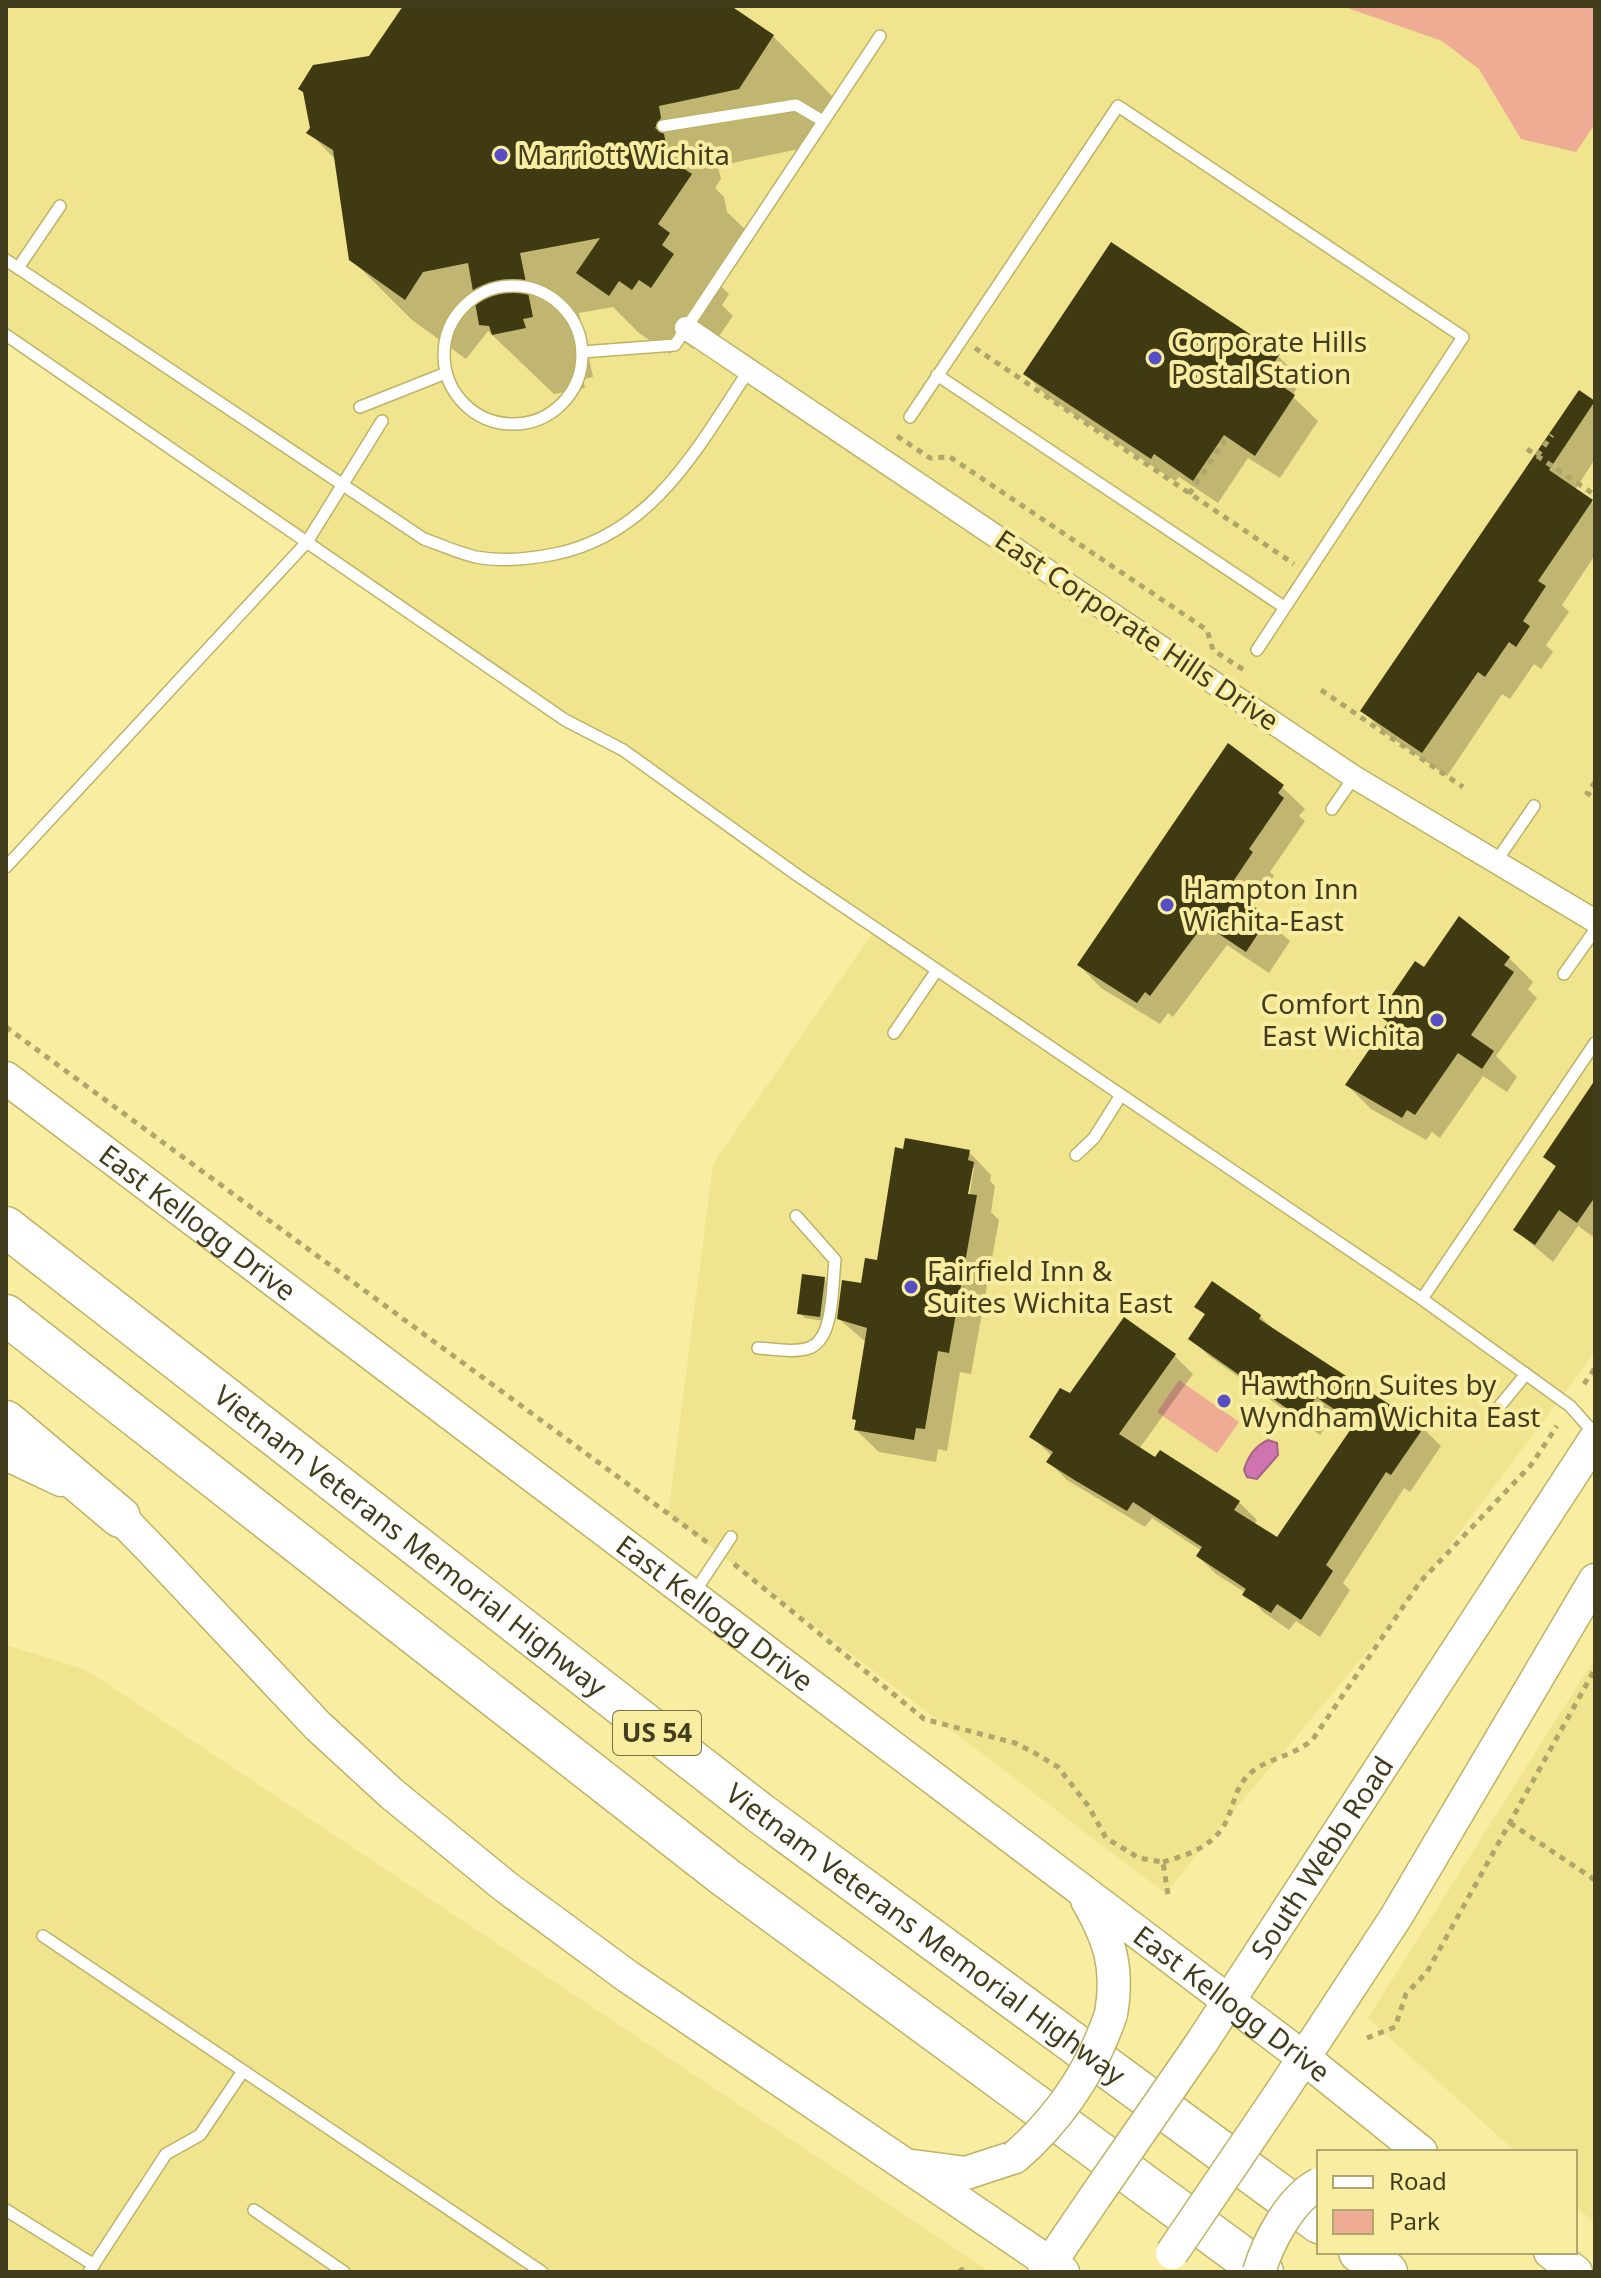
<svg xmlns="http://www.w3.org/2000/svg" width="1601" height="2278" font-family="'Noto Sans',sans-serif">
<rect width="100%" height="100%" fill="#f8eda0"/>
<!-- built -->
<g fill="#f0e48e">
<polygon points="6,6 1595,6 1595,1352 1392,1622 1165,1893 668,1514 713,1164 876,928 6,338"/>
<polygon points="6,1645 86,1670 990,2272 6,2272"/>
<polygon points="1595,1658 1595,2224 1575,2205 1575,2152 1516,2152 1368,2018"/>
</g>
<!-- green -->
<g fill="#edac93">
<polygon points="1342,6 1595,6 1595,124 1576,152 1521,139 1479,69 1442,41"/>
<polygon points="1179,1380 1239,1422 1217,1453 1157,1412"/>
</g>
<!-- water -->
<path fill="#d074b0" stroke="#a56484" stroke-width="2" d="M1268 1440 1277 1443 1278 1455 1257 1479 1247 1477 1244 1470C1248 1456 1255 1446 1268 1440Z"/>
<!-- shadow -->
<g fill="#0003" fill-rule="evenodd">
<polygon points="406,6 728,6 773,36 833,97 799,149 718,166 721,179 715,188 724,197 727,212 751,235 718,283 729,294 722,305 733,316 712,346 700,338 693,349 680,339 670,354 639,333 613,307 579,313 593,377 583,379 585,388 554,394 488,331 466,359 412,320 351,259 336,160 309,132 312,128 305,93 371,57"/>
<polygon points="1278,356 1302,380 1292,396 1318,421 1280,478 1248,458 1218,503 1179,477 1175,481 1049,398 1025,374"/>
<polygon points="1579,392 1595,403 1595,459 1575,490 1595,505 1595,555 1562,605 1569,612 1546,645 1553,652 1541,669 1534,664 1510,699 1502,694 1447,776 1386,734 1363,711"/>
<polygon points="1282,787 1305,809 1299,816 1305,821 1270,872 1274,876 1252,908 1290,941 1269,973 1227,945 1173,1017 1168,1013 1160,1024 1101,988 1079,965"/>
<polygon points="1509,958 1533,982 1528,989 1537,998 1496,1056 1517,1077 1507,1092 1483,1076 1440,1138 1432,1132 1426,1140 1371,1109 1347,1085 1389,1024 1380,1015 1424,970"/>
<polygon points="1595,1083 1595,1238 1578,1226 1553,1262 1515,1230 1557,1169 1545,1156"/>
<path d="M969 1152 991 1175 990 1181 995 1186 991 1212 999 1220 971 1374 960 1372 947 1451 938 1449 936 1462 879 1452 856 1430 858 1422 854 1418 867 1343 839 1319 878 1262ZM970 1168H974L968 1204 964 1203Z"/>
<polygon points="824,1279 830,1285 825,1321 805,1318 799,1313"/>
<polygon points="1197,1307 1260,1316 1277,1333 1423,1428 1441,1446 1410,1492 1404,1488 1343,1583 1350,1590 1320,1637 1296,1621 1289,1630 1263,1612 1246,1593 1216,1574 1198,1556 1202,1551 1152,1518 1145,1527 1067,1480 1049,1462 1052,1456 1032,1437 1071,1396 1125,1320 1175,1356 1193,1374 1139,1449 1239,1502 1257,1520 1254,1525 1278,1540 1355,1427 1335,1413 1320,1435 1209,1356 1191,1338 1206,1316"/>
</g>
<!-- building -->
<g fill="#3f3a11">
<polygon points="403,6 731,6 774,35 739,89 659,106 661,118 655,128 664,134 669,159 692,174 658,224 670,233 662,245 674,254 651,288 639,280 632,290 619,281 609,296 576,273 600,238 520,253 533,317 523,319 526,328 492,335 489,326 479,325 468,263 423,272 405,300 349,260 333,150 306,133 310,128 303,92 298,89 313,65 369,56"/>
<polygon points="1111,242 1280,354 1265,375 1295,395 1255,456 1224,435 1193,481 1154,454 1151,459 1023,374"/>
<polygon points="1579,390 1595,401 1549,470 1593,500 1538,581 1546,586 1523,621 1530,626 1516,647 1509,642 1485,677 1478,672 1422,753 1360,711"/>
<polygon points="1228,743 1284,785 1278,793 1284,798 1249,849 1253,852 1228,889 1269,917 1246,952 1204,924 1150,996 1145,992 1137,1003 1077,965"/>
<polygon points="1459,916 1510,957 1504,965 1514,972 1471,1035 1494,1051 1482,1069 1458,1053 1415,1115 1407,1110 1402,1118 1345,1085 1388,1022 1378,1015 1415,961 1424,967"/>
<polygon points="1595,1080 1595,1197 1577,1223 1559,1210 1535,1245 1513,1230 1556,1166 1543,1157"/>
<polygon points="905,1138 970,1150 968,1160 974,1162 968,1194 977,1195 949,1353 938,1351 925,1429 916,1428 914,1440 854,1430 856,1420 852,1419 867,1328 837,1319 842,1280 861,1283 865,1258 877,1260 895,1147 903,1149"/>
<polygon points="802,1274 825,1277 820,1317 797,1314"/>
<polygon points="1212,1281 1261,1315 1259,1319 1424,1427 1391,1475 1386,1472 1326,1565 1333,1571 1301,1620 1277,1604 1271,1613 1242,1595 1246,1589 1196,1556 1202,1547 1133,1502 1127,1511 1076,1481 1046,1462 1053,1452 1029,1437 1060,1388 1070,1393 1124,1317 1176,1354 1119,1434 1155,1457 1160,1450 1240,1501 1234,1510 1277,1537 1355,1423 1316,1397 1302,1419 1188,1339 1205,1314 1194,1307"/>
</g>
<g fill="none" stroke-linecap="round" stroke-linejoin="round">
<defs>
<g id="lane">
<polyline points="663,126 796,105 823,121"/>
<path d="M6 260 424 539C441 545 459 553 476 557 502 562 530 559 555 554 653 534 698 447 749 370"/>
<polyline points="18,268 60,206"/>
<circle cx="513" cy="355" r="69"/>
<polyline points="6,335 565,720 623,750 797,875 1422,1299 1570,1406 1595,1434"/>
<polyline points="582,352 675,345 880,36"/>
<polyline points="937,375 1284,607"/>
<polyline points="360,407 446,373"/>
<polyline points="910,417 1118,106 1463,337 1257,650"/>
<polyline points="1332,809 1354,777"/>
<polyline points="1495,863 1534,806"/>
<polyline points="6,867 307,542 382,421"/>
<polyline points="1564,974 1595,930"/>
<polyline points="894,1033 937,970"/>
<polyline points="1076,1155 1094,1138 1121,1095"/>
<polyline points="1422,1299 1595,1043"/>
<path d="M758 1348C774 1349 794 1353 809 1348 835 1339 832 1283 835 1260L796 1216"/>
<polyline points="1493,1414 1526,1374"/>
<polyline points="694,1593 731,1537"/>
<polyline points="43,1936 542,2272"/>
<polyline points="6,2210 94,2265"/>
<polyline points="254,2210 344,2272"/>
<polyline points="89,2272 166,2154 200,2135 243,2071"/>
</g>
<polyline id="street" points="686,328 1354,777 1595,921"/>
<g id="secondary">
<path id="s1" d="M6 1078 1304 2058 1421 2152"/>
<polyline points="6,1454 61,1480"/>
<polyline points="101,1504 120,1517 153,1551 318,1726 392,1794 506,1887 627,1976 1063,2272"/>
<path d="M1087 1900C1110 1940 1119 1968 1111 2014"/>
<path id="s2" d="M1202 2042 1595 1439"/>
<polyline points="1282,2091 1396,1917 1595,1580"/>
<polyline points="913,2166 966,2173 1015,2157"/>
<polyline points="1550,2252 1576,2272"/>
<polyline points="1044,2272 1095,2197"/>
</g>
<g id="highway">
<path id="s3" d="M6 1227 760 1813 1319 2223"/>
<polyline points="6,1315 725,1877 1263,2272"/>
<polyline points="6,1421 120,1517"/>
<polyline points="1359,2252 1387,2272"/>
</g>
</defs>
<!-- lane casing -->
<use href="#lane" stroke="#bdb367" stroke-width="14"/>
<!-- street casing -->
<use href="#street" stroke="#bdb367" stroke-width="25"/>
<!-- secondary casing -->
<use href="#secondary" stroke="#bdb367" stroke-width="35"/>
<!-- highway casing -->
<use href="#highway" stroke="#bdb367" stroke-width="43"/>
<!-- path -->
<g stroke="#aea66b" stroke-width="5" stroke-dasharray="6 6" stroke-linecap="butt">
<polyline points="975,348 1294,564"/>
<polyline points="897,436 930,458 950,457 1207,630 1213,650 1247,672"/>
<polyline points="1527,449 1595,495"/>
<polyline points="1537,456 1552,435"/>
<polyline points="1189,494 1225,440"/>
<polyline points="1321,690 1463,787"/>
<polyline points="1595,782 1587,793 1595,798"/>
<polyline points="6,1027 708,1543"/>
<polyline points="1584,1384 1595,1368"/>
<polyline points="734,1564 924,1719 1015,1743 1033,1752 1058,1767 1089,1807 1106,1838 1139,1858 1163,1862 1168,1895"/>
<polyline points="1510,1823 1595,1880"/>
<path d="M1163 1862C1184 1856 1207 1849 1221 1830 1235 1811 1232 1787 1253 1771 1272 1757 1296 1755 1313 1739L1420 1582 1531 1465 1557 1426"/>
<polyline points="1367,2038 1395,2027 1406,1994 1427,1972 1595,1669"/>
<polyline points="959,2272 964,2268"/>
</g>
<!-- lane -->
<use href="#lane" stroke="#fff" stroke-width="11"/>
<!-- street -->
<use href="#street" stroke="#fff" stroke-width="22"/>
<!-- secondary -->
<use href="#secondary" stroke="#fff" stroke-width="32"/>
<!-- highway -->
<use href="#highway" stroke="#fff" stroke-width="40"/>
<defs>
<g id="secondary-bridge">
<path d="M1015 2157C1060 2118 1092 2070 1111 2014"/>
<polyline points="1095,2197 1202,2042"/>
<polyline points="1172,2253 1282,2091"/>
<path d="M1259 2272C1268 2242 1290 2199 1319 2184"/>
</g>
</defs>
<!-- secondary-bridge casing -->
<use href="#secondary-bridge" stroke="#bdb367" stroke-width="35" stroke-linecap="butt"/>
<!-- secondary-bridge -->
<use href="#secondary-bridge" stroke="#fff" stroke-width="32"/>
</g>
<!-- markers -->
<g fill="#574dc5" stroke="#f8eda0" stroke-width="3">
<circle cx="501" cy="155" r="8"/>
<circle cx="1155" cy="358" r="8"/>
<circle cx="1167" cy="905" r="8"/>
<circle cx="1437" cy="1020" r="8"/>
<circle cx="911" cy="1287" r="8"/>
<circle cx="1224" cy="1401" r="8"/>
</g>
<g text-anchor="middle" stroke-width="8" stroke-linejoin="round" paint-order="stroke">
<!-- shield labels -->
<rect fill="#f8eda0" stroke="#787244" stroke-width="2" x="613" y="1711" width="88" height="44" rx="6"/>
<g font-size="26" font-weight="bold" fill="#413d1d">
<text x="657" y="1742">US 54</text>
</g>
<!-- poi labels -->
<g font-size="28" fill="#413d1d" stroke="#f8eda0" text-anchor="start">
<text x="517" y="165">Marriott Wichita</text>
<text x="1171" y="352">Corporate Hills<tspan x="1171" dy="32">Postal Station</tspan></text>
<text x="1183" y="899">Hampton Inn<tspan x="1183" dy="32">Wichita-East</tspan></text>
<text x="1421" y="1014" text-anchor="end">Comfort Inn<tspan x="1421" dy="32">East Wichita</tspan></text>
<text x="927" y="1281">Fairfield Inn &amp;<tspan x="927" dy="32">Suites Wichita East</tspan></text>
<text x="1240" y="1395">Hawthorn Suites by<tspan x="1240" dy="32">Wyndham Wichita East</tspan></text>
</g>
<!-- street labels -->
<g font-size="28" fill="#413d1d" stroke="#f8eda0">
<text transform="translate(1137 630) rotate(34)" y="10">East Corporate Hills Drive</text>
<text dy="10" stroke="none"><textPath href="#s1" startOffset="240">East Kellogg Drive</textPath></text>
<text dy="10" stroke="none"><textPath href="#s3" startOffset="512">Vietnam Veterans Memorial Highway</textPath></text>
<text dy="10" stroke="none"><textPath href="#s1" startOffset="888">East Kellogg Drive</textPath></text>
<text dy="10" stroke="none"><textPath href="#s2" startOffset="220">South Webb Road</textPath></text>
<text dy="10" stroke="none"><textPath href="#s3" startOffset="1160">Vietnam Veterans Memorial Highway</textPath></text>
<text dy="10" stroke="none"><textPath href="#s1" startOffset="1536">East Kellogg Drive</textPath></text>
</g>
</g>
<!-- border -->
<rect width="1601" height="2278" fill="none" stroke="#413d1d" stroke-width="16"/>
<!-- legend -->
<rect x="1317" y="2150" width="260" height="104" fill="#f8eda0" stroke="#afa76c" stroke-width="2"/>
<rect x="1333" y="2176" width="40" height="12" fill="#ffffff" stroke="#afa76c" stroke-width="2"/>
<text x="1389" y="2190" font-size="24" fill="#413d1d">Road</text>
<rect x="1333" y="2210" width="40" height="24" fill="#edac93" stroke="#afa76c" stroke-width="2"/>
<text x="1389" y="2230" font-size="24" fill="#413d1d">Park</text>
</svg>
